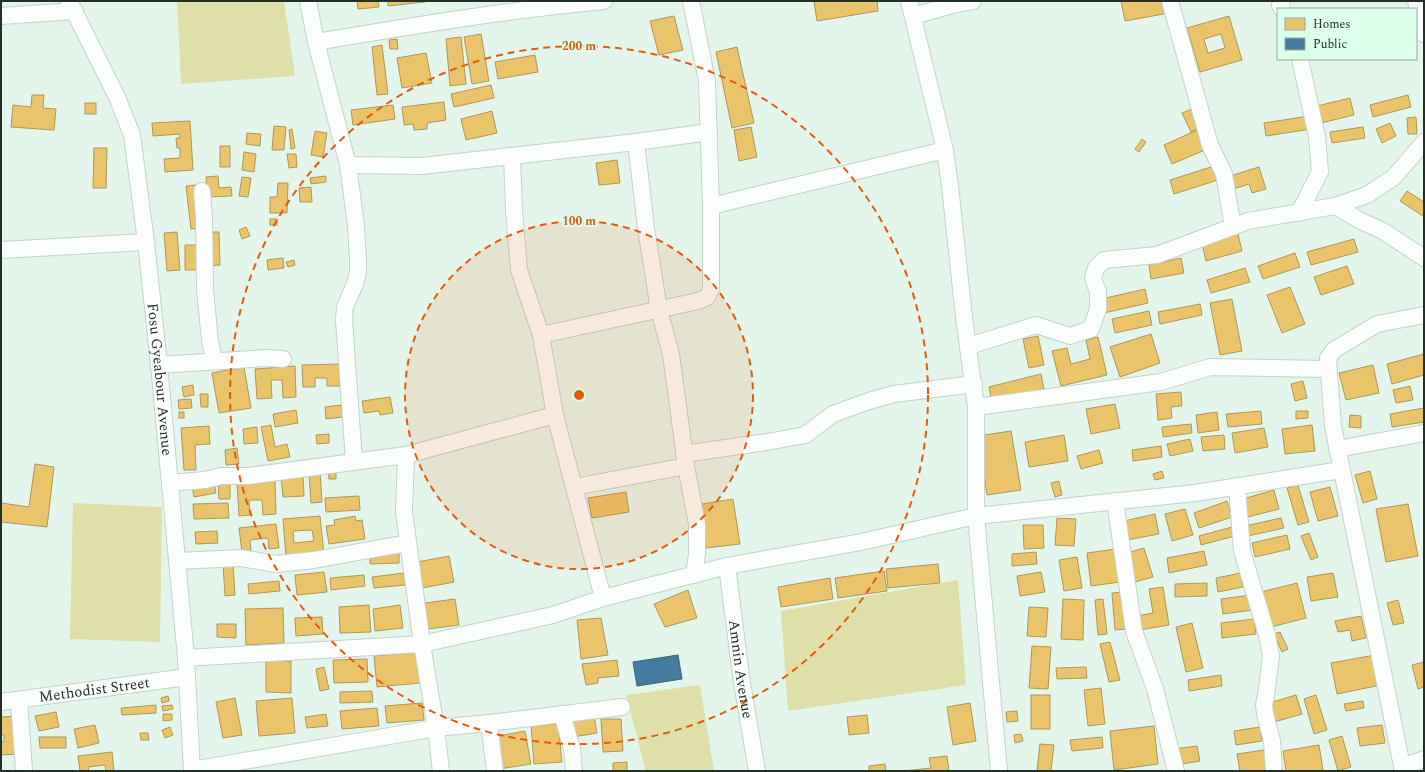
<svg xmlns="http://www.w3.org/2000/svg" width="1425" height="772" font-family="Spectral,serif">
<rect width="100%" height="100%" fill="#e4f6ec"/>
<!-- green -->
<g fill="#dfdfaa">
<polygon points="177,1 284,1 295,76 181,84"/>
<polygon points="73,503 162,507 160,642 70,639"/>
<polygon points="958,580 966,685 788,711 781,611"/>
<polygon points="700,685 714,771 646,771 626,695"/>
</g>
<!-- homes -->
<g fill="#e9c46a" stroke="#ae9856" fill-rule="evenodd">
<polygon points="357,1 378,1 379,7 358,9"/>
<polygon points="388,1 425,1 425,2 388,6"/>
<polygon points="814,1 877,1 878,11 817,21"/>
<polygon points="1121,1 1166,1 1169,13 1125,21"/>
<polygon points="674,16 683,50 659,55 650,21"/>
<path d="M1229 16 1242 60 1200 72 1187 28ZM1221 34 1225 48 1208 53 1204 39Z"/>
<polygon points="481,34 489,81 472,84 464,37"/>
<polygon points="461,37 466,84 450,86 446,39"/>
<polygon points="397,39 398,49 390,49 389,40"/>
<polygon points="382,45 388,94 377,95 372,47"/>
<polygon points="737,47 754,123 732,128 716,52"/>
<polygon points="426,53 432,83 402,88 397,58"/>
<polygon points="535,55 538,72 498,79 495,62"/>
<polygon points="491,85 494,98 454,107 451,94"/>
<polygon points="32,95 44,95 43,108 56,109 54,130 11,127 13,105 31,107"/>
<polygon points="1408,95 1411,107 1373,117 1370,105"/>
<polygon points="1350,98 1354,115 1321,123 1317,106"/>
<polygon points="444,102 446,120 427,123 427,129 414,130 413,124 404,125 402,107"/>
<rect x="85" y="103" width="11" height="11"/>
<polygon points="393,105 395,119 353,125 351,110"/>
<polygon points="1192,109 1201,127 1191,132 1182,113"/>
<polygon points="492,111 497,133 466,140 461,119"/>
<polygon points="1309,116 1311,129 1266,136 1264,123"/>
<polygon points="1416,117 1417,134 1408,134 1407,118"/>
<polygon points="190,121 193,170 165,172 164,159 180,158 180,148 177,148 176,138 180,138 180,134 153,136 152,123"/>
<polygon points="1390,123 1396,136 1382,143 1376,129"/>
<polygon points="274,126 286,127 284,150 272,150"/>
<polygon points="751,127 757,157 739,161 734,130"/>
<polygon points="1363,127 1365,138 1332,143 1330,132"/>
<polygon points="292,129 295,148 291,149 289,130"/>
<polygon points="1197,130 1205,150 1172,164 1164,145"/>
<polygon points="315,131 327,133 323,157 311,155"/>
<polygon points="247,133 261,134 260,146 246,144"/>
<polygon points="1142,139 1146,142 1139,152 1135,149"/>
<rect x="220" y="146" width="10" height="21"/>
<polygon points="94,148 107,148 106,188 93,188"/>
<polygon points="244,152 256,154 254,172 242,170"/>
<polygon points="287,154 296,154 297,167 289,168"/>
<polygon points="617,160 620,183 599,185 596,163"/>
<polygon points="1214,166 1218,180 1174,194 1170,180"/>
<polygon points="1259,167 1266,189 1252,193 1249,184 1234,189 1230,176"/>
<polygon points="218,176 219,188 231,187 232,196 207,197 206,177"/>
<polygon points="326,176 326,182 311,184 310,178"/>
<polygon points="242,177 251,178 248,197 239,196"/>
<polygon points="278,183 288,183 287,213 270,213 270,197 277,197"/>
<polygon points="196,185 201,228 191,229 186,186"/>
<polygon points="311,187 312,202 300,202 299,188"/>
<polygon points="1407,191 1424,202 1424,214 1423,216 1400,201"/>
<rect x="270" y="219" width="7" height="6"/>
<polygon points="246,227 250,236 242,239 239,230"/>
<polygon points="177,232 180,270 167,271 164,233"/>
<polygon points="207,232 219,232 220,265 208,266"/>
<polygon points="1238,234 1242,251 1206,261 1202,244"/>
<polygon points="1354,239 1358,252 1311,265 1307,252"/>
<polygon points="185,245 199,245 202,270 185,270"/>
<polygon points="1295,253 1300,267 1263,279 1258,266"/>
<polygon points="283,258 284,268 268,270 267,260"/>
<polygon points="1181,258 1184,273 1151,279 1149,265"/>
<polygon points="294,260 295,265 288,267 286,262"/>
<polygon points="1347,266 1354,284 1321,295 1314,277"/>
<polygon points="1245,268 1250,282 1211,293 1207,280"/>
<polygon points="1290,287 1305,324 1282,333 1267,295"/>
<polygon points="1145,289 1148,303 1104,313 1101,299"/>
<polygon points="1232,299 1242,351 1220,355 1210,303"/>
<polygon points="1200,304 1202,315 1160,324 1158,312"/>
<polygon points="1149,311 1152,325 1115,333 1112,319"/>
<polygon points="1151,334 1160,363 1120,377 1110,347"/>
<polygon points="1038,336 1044,365 1029,368 1023,339"/>
<polygon points="1098,337 1107,375 1061,386 1052,351 1067,348 1071,364 1090,359 1086,340"/>
<polygon points="1424,354 1424,375 1392,384 1387,364"/>
<polygon points="339,364 340,386 327,386 327,378 315,378 315,387 303,387 302,365"/>
<polygon points="1373,365 1379,393 1346,400 1339,373"/>
<polygon points="295,366 296,397 283,398 282,380 271,380 272,398 257,399 255,369"/>
<polygon points="244,367 251,408 219,413 212,373"/>
<polygon points="1041,374 1044,389 992,401 989,387"/>
<polygon points="1303,381 1307,398 1295,401 1291,384"/>
<polygon points="193,385 194,395 184,397 182,387"/>
<polygon points="1410,386 1413,400 1396,403 1393,390"/>
<polygon points="1181,392 1182,406 1171,407 1172,418 1158,420 1156,394"/>
<polygon points="200,394 208,394 208,407 201,407"/>
<polygon points="390,397 393,413 380,415 379,411 364,413 362,401"/>
<polygon points="191,399 192,408 179,409 178,400"/>
<polygon points="1115,404 1120,428 1091,434 1086,409"/>
<polygon points="341,405 343,417 326,419 325,407"/>
<polygon points="1424,408 1424,422 1392,427 1390,414"/>
<polygon points="296,410 298,423 275,427 273,414"/>
<polygon points="1261,411 1262,424 1228,427 1226,414"/>
<polygon points="1296,411 1308,411 1308,418 1296,419"/>
<rect x="179" y="412" width="5" height="6"/>
<polygon points="1217,412 1219,430 1198,433 1196,415"/>
<polygon points="1350,415 1361,416 1361,428 1349,427"/>
<polygon points="1191,424 1192,433 1163,437 1162,427"/>
<polygon points="271,425 275,447 287,444 290,457 268,461 261,427"/>
<polygon points="1312,425 1315,451 1285,454 1282,429"/>
<polygon points="209,426 210,444 195,445 196,470 184,470 181,428"/>
<polygon points="257,427 258,443 244,444 243,429"/>
<polygon points="1264,428 1268,447 1235,453 1232,433"/>
<polygon points="1011,431 1021,490 987,495 978,436"/>
<polygon points="329,434 329,443 317,444 316,435"/>
<polygon points="1064,435 1068,461 1029,467 1025,442"/>
<polygon points="1224,435 1225,449 1203,451 1201,437"/>
<polygon points="1190,439 1193,451 1170,456 1167,444"/>
<polygon points="1161,446 1162,457 1133,461 1132,450"/>
<polygon points="237,448 239,464 226,465 225,450"/>
<polygon points="1099,450 1103,463 1081,469 1077,456"/>
<polygon points="35,464 54,467 47,527 1,522 1,503 29,507"/>
<polygon points="328,469 336,469 336,479 329,479"/>
<polygon points="1162,471 1164,478 1155,480 1153,474"/>
<polygon points="1370,471 1377,499 1363,503 1355,475"/>
<polygon points="320,472 322,502 311,503 309,473"/>
<polygon points="303,474 304,496 283,497 281,476"/>
<polygon points="275,479 276,514 263,515 262,500 249,500 250,515 239,516 237,481"/>
<polygon points="230,481 230,499 219,499 218,482"/>
<polygon points="1059,481 1062,495 1055,497 1051,483"/>
<polygon points="214,483 216,493 194,497 192,486"/>
<polygon points="1298,485 1309,522 1298,525 1287,488"/>
<polygon points="1330,487 1338,516 1318,521 1310,492"/>
<polygon points="1274,490 1279,509 1248,517 1243,499"/>
<polygon points="626,492 629,512 592,518 588,498"/>
<polygon points="359,496 360,510 326,512 325,498"/>
<polygon points="733,499 740,544 706,548 702,504"/>
<polygon points="1227,501 1232,517 1199,528 1194,513"/>
<polygon points="228,503 229,518 194,519 193,504"/>
<polygon points="1408,504 1418,556 1386,562 1376,509"/>
<polygon points="1185,509 1193,535 1172,541 1165,514"/>
<polygon points="1155,514 1159,534 1127,540 1124,521"/>
<path d="M320 516 324 554 286 557 283 519ZM312 530 314 541 294 543 293 531Z"/>
<polygon points="355,516 356,521 362,520 365,539 329,544 326,526 335,525 334,520"/>
<polygon points="1057,518 1076,519 1074,546 1055,545"/>
<polygon points="1281,518 1284,528 1248,536 1245,526"/>
<polygon points="276,524 279,548 269,549 268,538 250,540 251,551 242,552 239,528"/>
<polygon points="1023,525 1043,525 1044,548 1024,549"/>
<polygon points="1232,527 1235,536 1201,545 1199,536"/>
<polygon points="217,531 218,543 196,544 195,532"/>
<polygon points="1309,533 1318,557 1311,560 1301,536"/>
<polygon points="1287,535 1290,549 1255,557 1252,543"/>
<polygon points="1144,548 1153,577 1135,582 1127,553"/>
<polygon points="1116,549 1120,582 1091,586 1087,553"/>
<polygon points="1204,551 1207,565 1169,573 1167,558"/>
<polygon points="399,552 399,563 370,564 370,553"/>
<polygon points="1036,552 1037,564 1012,566 1012,554"/>
<polygon points="449,556 454,582 422,588 417,562"/>
<polygon points="1077,557 1082,588 1064,591 1059,560"/>
<polygon points="233,563 235,595 225,596 223,564"/>
<polygon points="938,564 940,583 888,588 886,569"/>
<polygon points="884,571 887,591 838,598 835,578"/>
<polygon points="324,572 327,592 297,595 295,575"/>
<polygon points="1041,572 1045,592 1020,596 1017,576"/>
<polygon points="404,573 405,585 374,588 372,577"/>
<polygon points="1241,573 1243,587 1218,592 1216,578"/>
<polygon points="1333,573 1338,597 1311,601 1307,577"/>
<polygon points="364,575 365,586 331,590 330,578"/>
<polygon points="830,578 833,599 781,607 778,587"/>
<polygon points="279,581 280,591 249,594 248,584"/>
<polygon points="1207,583 1207,596 1175,597 1175,584"/>
<polygon points="1297,583 1306,618 1271,627 1261,592"/>
<polygon points="1163,587 1169,625 1139,630 1137,616 1153,613 1149,589"/>
<polygon points="688,590 697,618 665,627 654,604"/>
<polygon points="1123,592 1126,629 1115,630 1112,593"/>
<polygon points="1251,595 1253,610 1223,614 1221,599"/>
<polygon points="455,599 459,625 428,629 425,603"/>
<polygon points="1063,599 1084,600 1083,640 1061,639"/>
<polygon points="1103,599 1107,634 1098,635 1095,600"/>
<polygon points="1398,600 1404,623 1393,625 1387,603"/>
<polygon points="369,605 371,632 340,633 339,607"/>
<polygon points="400,605 403,628 375,631 373,609"/>
<polygon points="1029,607 1048,608 1046,637 1027,636"/>
<polygon points="283,608 284,643 246,645 245,609"/>
<polygon points="1361,616 1366,638 1352,641 1350,630 1338,632 1335,621"/>
<polygon points="322,617 323,634 296,636 295,618"/>
<polygon points="601,618 608,655 581,659 577,620"/>
<polygon points="1254,619 1256,634 1222,638 1221,623"/>
<polygon points="1192,623 1203,668 1186,672 1176,627"/>
<polygon points="217,624 236,624 236,638 217,637"/>
<polygon points="1280,632 1288,649 1282,652 1274,634"/>
<polygon points="1110,642 1120,680 1109,682 1100,644"/>
<polygon points="1032,646 1051,647 1048,689 1029,688"/>
<polygon points="417,652 420,683 377,687 374,656"/>
<polygon points="1375,655 1381,685 1337,694 1331,663"/>
<polygon points="367,659 368,682 334,683 333,660"/>
<polygon points="266,660 291,661 291,693 266,692"/>
<polygon points="617,660 619,676 598,678 598,683 586,685 582,664"/>
<polygon points="1424,662 1424,687 1418,689 1412,665"/>
<polygon points="324,667 329,689 320,691 316,669"/>
<polygon points="1086,667 1087,678 1057,679 1056,668"/>
<polygon points="1221,675 1222,686 1189,691 1188,680"/>
<polygon points="1101,688 1105,724 1088,726 1084,690"/>
<polygon points="372,691 373,702 340,703 340,692"/>
<rect x="1031" y="695" width="19" height="34"/>
<polygon points="1296,695 1302,714 1274,722 1269,703"/>
<polygon points="1316,695 1327,730 1314,734 1304,699"/>
<polygon points="168,696 169,701 162,703 161,698"/>
<polygon points="235,698 242,735 223,738 216,702"/>
<polygon points="292,698 295,733 259,736 256,701"/>
<polygon points="1363,701 1364,708 1346,711 1344,704"/>
<polygon points="422,703 424,720 387,723 385,706"/>
<polygon points="970,703 976,741 953,745 947,707"/>
<polygon points="156,705 156,713 122,715 121,708"/>
<polygon points="172,705 173,709 163,711 162,706"/>
<polygon points="377,708 379,726 342,729 340,711"/>
<polygon points="1017,711 1018,721 1007,722 1006,712"/>
<polygon points="56,712 59,727 39,731 35,716"/>
<polygon points="163,714 172,714 172,720 163,721"/>
<polygon points="326,714 328,726 307,728 305,717"/>
<polygon points="594,715 597,733 573,737 570,720"/>
<polygon points="867,715 869,733 849,735 847,717"/>
<polygon points="17,716 19,754 1,755 1,742 4,742 4,735 1,735 1,717"/>
<polygon points="601,719 621,719 623,751 603,752"/>
<polygon points="558,724 562,762 534,764 531,726"/>
<polygon points="95,725 99,743 78,748 74,729"/>
<polygon points="1382,725 1385,743 1360,746 1357,728"/>
<polygon points="1154,726 1158,764 1114,770 1110,731"/>
<polygon points="170,727 173,735 165,738 162,730"/>
<polygon points="1260,727 1262,741 1236,745 1234,731"/>
<polygon points="525,731 531,764 499,769 493,737"/>
<polygon points="140,733 148,733 149,740 141,740"/>
<polygon points="1021,734 1023,741 1015,743 1014,735"/>
<polygon points="1342,736 1351,767 1338,771 1329,740"/>
<polygon points="39,737 66,737 66,748 40,748"/>
<polygon points="1102,737 1103,748 1072,751 1070,740"/>
<polygon points="1040,744 1054,745 1051,771 1037,771"/>
<polygon points="1319,745 1323,770 1315,771 1286,771 1283,751"/>
<polygon points="1197,746 1200,761 1176,765 1174,749"/>
<polygon points="1264,750 1268,771 1240,771 1237,754"/>
<polygon points="112,752 114,771 106,771 105,765 88,767 89,771 80,771 78,756"/>
<polygon points="947,756 949,771 903,771 931,768 929,758"/>
<polygon points="627,762 627,771 613,771 613,763"/>
<polygon points="885,764 886,771 869,771 869,766"/>
</g>
<!-- public -->
<polygon fill="#457b9d" stroke="#3b647a" points="678,655 682,679 637,686 633,662"/>
<g fill="none" stroke-linecap="round" stroke-linejoin="round">
<defs>
<g id="minor">
<path id="s1" d="M69 1 117 97 132 135 146 242 159 365 186 658 192 771"/>
<polyline points="308,1 316,42"/>
<polyline points="909,1 945,150 950,186 964,317 976,407 976,516 999,771"/>
<polyline points="1170,1 1210,145 1224,174 1233,227"/>
<polyline points="1282,1 1280,5 1282,9"/>
<polyline points="1416,1 1424,34"/>
<polyline points="1,16 75,11"/>
<polyline points="913,16 956,4 973,1"/>
<polyline points="636,142 646,228 659,310 671,354 686,466 697,524 697,554 694,575"/>
<polyline points="512,156 514,210 519,270 541,335 555,415 603,598"/>
<polyline points="348,165 422,166 636,142 709,132"/>
<polyline points="202,191 204,217 205,289 210,341 214,360"/>
<polyline points="711,206 945,150"/>
<polyline points="1335,206 1361,221 1383,231 1424,258"/>
<polyline points="1299,213 1320,172 1317,137 1300,59"/>
<polyline points="1,250 146,242"/>
<polyline points="541,335 698,301 707,297 711,289 711,206 707,81 691,1"/>
<polyline points="969,346 1036,325 1070,336 1091,329 1098,309 1098,292 1093,278 1096,268 1104,260 1157,255 1248,221 1335,206 1367,195 1394,177 1424,142"/>
<polyline points="159,365 266,358 283,359"/>
<polyline points="976,407 1161,382 1210,367 1328,369"/>
<polyline points="1337,449 1424,433"/>
<polyline points="684,454 767,442 805,435 833,414 869,401 894,394 974,384"/>
<polyline points="406,455 404,512 422,644 436,728 441,771"/>
<path d="M354 461 344 320 345 307 355 284 358 272V259L356 226 348 165 316 42C412 26 507 10 604 1"/>
<polyline points="170,483 205,480 221,476 248,476 406,455 555,415"/>
<polyline points="1237,486 1242,551 1267,635 1271,656 1266,696 1264,705 1265,714 1272,741 1274,771"/>
<polyline points="574,487 686,466"/>
<polyline points="1115,501 1134,631 1155,689 1176,771"/>
<polyline points="177,561 241,558 276,564 314,560 408,543"/>
<path id="s2" d="M727 566 742 683 757 771"/>
<polyline points="186,658 422,644 553,615 603,598 727,566 861,542 976,516 1195,493 1341,470"/>
<polyline points="19,700 24,771"/>
<path id="s3" d="M1 702 187 677"/>
<polyline points="562,714 572,749 574,771"/>
<polyline points="489,723 495,771"/>
<polyline points="1402,767 1424,759"/>
<polyline points="192,770 436,728 489,723 622,707"/>
<polyline points="1403,771 1333,426 1328,358 1334,350 1377,324 1424,315"/>
</g>
</defs>
<!-- minor casing -->
<use href="#minor" stroke="#c4d3cb" stroke-width="18"/>
<!-- minor -->
<use href="#minor" stroke="#fbfefc" stroke-width="16"/>
</g>
<!-- distance rings -->
<circle cx="579" cy="395" r="174" fill="#e8590c" fill-opacity=".12"/>
<g fill="none" stroke="#e8590c" stroke-width="2" stroke-dasharray="7 5">
<circle cx="579" cy="395" r="174"/>
<circle cx="579" cy="395" r="349"/>
</g>
<g text-anchor="middle" stroke-width="4" stroke-linejoin="round" paint-order="stroke">
<!-- street labels -->
<g font-size="15" fill="#233029" stroke="#dcfeeb">
<text dy="5" stroke="none"><textPath href="#s1" startOffset="394">Fosu Gyeabour Avenue</textPath></text>
<text dy="5" stroke="none"><textPath href="#s2" startOffset="104">Amnin Avenue</textPath></text>
<text dy="5" stroke="none"><textPath href="#s3" startOffset="94">Methodist Street</textPath></text>
</g>
</g>
<circle cx="579" cy="395" r="6" fill="#e8590c" stroke="#dcfeeb" stroke-width="2"/>
<g font-size="12" text-anchor="middle" font-weight="bold" fill="#e8590c" stroke="#dcfeeb" stroke-width="4" stroke-linejoin="round" paint-order="stroke">
<text x="579" y="50">200 m</text>
<text x="579" y="225">100 m</text>
</g>
<!-- border -->
<rect width="1425" height="772" fill="none" stroke="#233029" stroke-width="4"/>
<!-- legend -->
<rect x="1277" y="8" width="140" height="52" fill="#dcfeeb" stroke="#92ac9d"/>
<rect x="1285" y="18" width="20" height="12" fill="#e9c46a" stroke="#92ac9d"/>
<text x="1313" y="28" font-size="12" fill="#233029">Homes</text>
<rect x="1285" y="38" width="20" height="12" fill="#457b9d" stroke="#92ac9d"/>
<text x="1313" y="48" font-size="12" fill="#233029">Public</text>
</svg>
